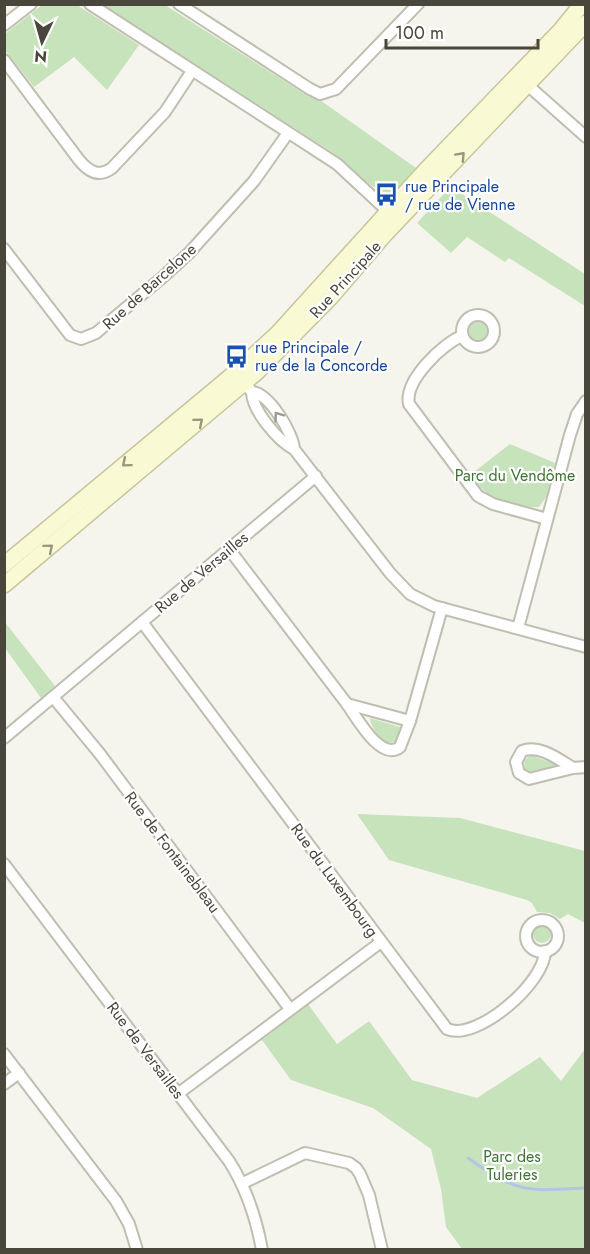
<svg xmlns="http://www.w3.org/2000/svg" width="590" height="1254" font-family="Jost,sans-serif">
<rect width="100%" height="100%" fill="#f5f4ed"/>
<!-- green -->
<g fill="#c7e3bb">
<polygon points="42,5 77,5 139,45 107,90 74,57 34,87 5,50 5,34"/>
<path d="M102 5H165L308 96 320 100 416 168C409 175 401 187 393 192 380 200 344 161 332 152Z"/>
<polygon points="453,184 462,194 585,274 585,306 509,258 505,262 467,237 451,253 417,223"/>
<circle cx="478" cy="331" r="9"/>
<path d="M510 444 555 463 546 497 539 507C527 509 496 500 487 493 480 488 475 481 470 475Z"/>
<polygon points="4,621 55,686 41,698 5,648"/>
<path d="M370 718 400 727 395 742 387 743C380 738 370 726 370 718Z"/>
<path d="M530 755 555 764 554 766C544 768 535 775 525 769L524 761Z"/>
<polygon points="357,814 460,818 585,851 585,923 568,914 560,919 550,913 537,912 532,903 527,900 389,860"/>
<circle cx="542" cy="934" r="9"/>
<polygon points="308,1004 337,1044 369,1021 412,1080 477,1098 540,1057 561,1081 585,1049 585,1249 462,1249 446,1227 441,1189 431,1149 373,1108 291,1080 262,1040"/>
</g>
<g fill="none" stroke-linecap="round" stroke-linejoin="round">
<!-- stream -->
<path stroke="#b1c5e9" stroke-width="3" d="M468 1158C519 1194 526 1191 586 1188"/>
<defs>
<g id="street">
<polyline points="90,4 337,164 392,215"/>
<polyline points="179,4 310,89 320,94 336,89 418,4"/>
<polyline points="4,25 31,4"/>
<path d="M4 60 79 160C88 171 99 178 112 168L165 112 192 71"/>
<polyline points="523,81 586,137"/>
<polyline points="4,249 70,335 81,339 96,333 164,276 189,253 254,181 288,133"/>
<circle cx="478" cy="331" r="16"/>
<path d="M462 336C442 344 404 381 409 404L478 496 493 504 547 519"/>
<path d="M247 386 252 392C269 393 293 433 294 449"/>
<path d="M252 392C252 410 278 441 294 449L390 573 410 594 434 606 586 647"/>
<polyline points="229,549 347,704 410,721 442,608"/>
<path d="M142 622 447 1029C476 1042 545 983 545 951"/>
<polyline points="518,628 570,435 577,414 586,401"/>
<polyline points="53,697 100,754 290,1009"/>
<path d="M347 704C357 718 381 762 400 747L410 721"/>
<polyline points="4,738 316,476"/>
<path d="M573 768C558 759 539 744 522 751L516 762 519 773 529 779 573 768 586 767"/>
<path d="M4 864 229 1161C247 1189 256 1217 262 1250"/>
<circle cx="542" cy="936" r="16"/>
<polyline points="4,1054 116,1201 129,1224 137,1250"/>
<polyline points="4,1084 19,1073"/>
<polyline points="179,1093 381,942"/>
<polyline points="243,1183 305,1153 349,1163 356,1168 360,1174 369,1195 382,1250"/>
</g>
<g id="secondary">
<polyline points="4,565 236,372 278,333 425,171 561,30 582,4"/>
<polyline points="4,585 257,372 330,298 386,233 586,23"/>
</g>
</defs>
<!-- street casing -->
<use href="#street" stroke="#bfbeb0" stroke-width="14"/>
<!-- secondary casing -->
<use href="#secondary" stroke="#c6c59b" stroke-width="18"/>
<!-- street -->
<use href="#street" stroke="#fff" stroke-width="10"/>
<!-- secondary -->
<use href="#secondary" stroke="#f9f9d3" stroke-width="15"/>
</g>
<!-- one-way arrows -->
<defs><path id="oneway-chevron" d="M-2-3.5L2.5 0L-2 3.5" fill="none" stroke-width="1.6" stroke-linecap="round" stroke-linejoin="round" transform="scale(1.5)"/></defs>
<g stroke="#98977f">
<use href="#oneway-chevron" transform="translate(461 156) rotate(-47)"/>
<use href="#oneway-chevron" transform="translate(199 422) rotate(-40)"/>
<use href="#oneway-chevron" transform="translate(126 463) rotate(140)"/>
<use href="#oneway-chevron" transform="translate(49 548) rotate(-40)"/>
</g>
<use stroke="#9b9a93" href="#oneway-chevron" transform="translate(278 416) rotate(-126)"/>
<!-- icons -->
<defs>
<symbol id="bus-bare" viewBox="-9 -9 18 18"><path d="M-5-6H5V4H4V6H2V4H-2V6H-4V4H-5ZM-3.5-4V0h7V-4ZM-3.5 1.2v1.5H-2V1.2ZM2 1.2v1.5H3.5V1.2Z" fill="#1a4fb4" stroke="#fff" stroke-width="2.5" paint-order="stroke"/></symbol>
</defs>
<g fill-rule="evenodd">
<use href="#bus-bare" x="370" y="178" width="33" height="33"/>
<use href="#bus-bare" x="220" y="340" width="33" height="33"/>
</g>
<g text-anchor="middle" stroke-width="4.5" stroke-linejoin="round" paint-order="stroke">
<!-- transit labels -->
<g font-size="16" fill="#164399" stroke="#fff" text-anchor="start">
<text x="405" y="192">rue Principale<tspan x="405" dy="18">/ rue de Vienne</tspan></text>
<text x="255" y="353">rue Principale /<tspan x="255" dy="18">rue de la Concorde</tspan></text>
</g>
<!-- street labels -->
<g font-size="16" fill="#49473b" stroke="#fff">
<text transform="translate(345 279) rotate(-48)" y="6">Rue Principale</text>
<text transform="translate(149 286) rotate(-42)" y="6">Rue de Barcelone</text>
<text transform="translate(201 572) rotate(-40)" y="6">Rue de Versailles</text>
<text transform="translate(173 852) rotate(53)" y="6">Rue de Fontainebleau</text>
<text transform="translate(335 880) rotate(54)" y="6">Rue du Luxembourg</text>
<text transform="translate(146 1050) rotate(53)" y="6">Rue de Versailles</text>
</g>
<!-- park labels -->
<g font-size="16" fill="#3d7434" stroke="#fff">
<text x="515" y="481">Parc du Vendôme</text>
<text x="512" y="1162">Parc des<tspan x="512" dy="18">Tuleries</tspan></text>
</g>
</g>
<!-- border -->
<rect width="590" height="1254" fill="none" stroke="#49473b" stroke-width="12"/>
<!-- north arrow -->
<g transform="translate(42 42) rotate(185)" stroke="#ffffff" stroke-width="4.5" paint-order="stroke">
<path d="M0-4.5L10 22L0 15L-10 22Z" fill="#49473b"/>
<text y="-9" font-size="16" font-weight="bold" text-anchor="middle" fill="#49473b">N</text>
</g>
<!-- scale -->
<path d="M386 39v9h152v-9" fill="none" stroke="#49473b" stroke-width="3"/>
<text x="395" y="39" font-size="18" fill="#49473b" stroke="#ffffff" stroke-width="4.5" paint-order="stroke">100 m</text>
</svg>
